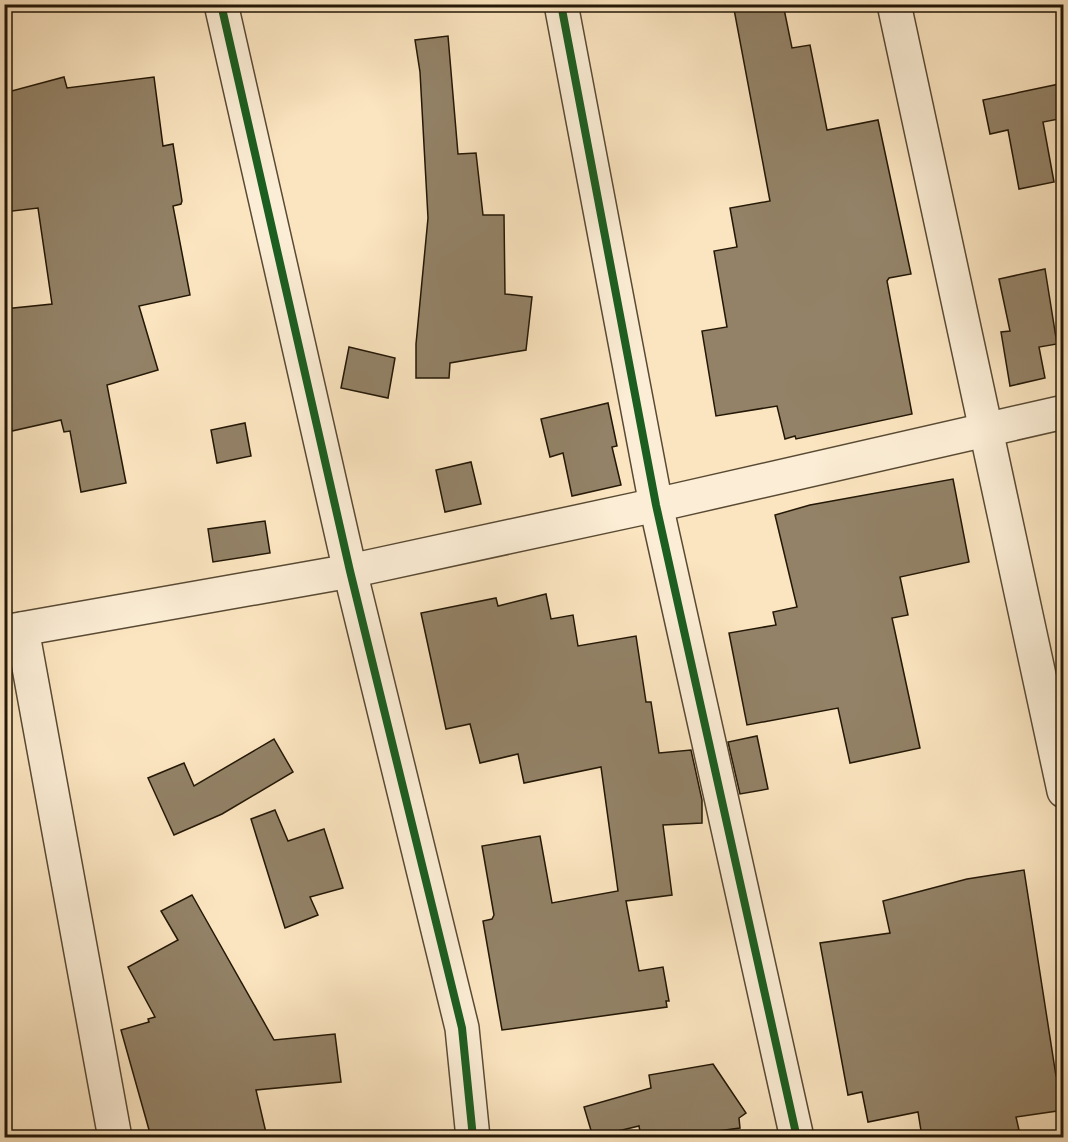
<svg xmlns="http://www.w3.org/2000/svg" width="1068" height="1142" font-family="'IM FELL French Canon',serif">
<rect width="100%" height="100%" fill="#fbe5c0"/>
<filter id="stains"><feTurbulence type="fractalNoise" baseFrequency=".00333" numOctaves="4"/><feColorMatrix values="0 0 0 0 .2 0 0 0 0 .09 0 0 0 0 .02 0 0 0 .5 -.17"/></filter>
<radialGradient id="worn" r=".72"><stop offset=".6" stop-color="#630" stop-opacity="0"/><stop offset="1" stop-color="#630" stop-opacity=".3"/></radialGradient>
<!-- building -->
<g fill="#938267" stroke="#231706" stroke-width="1.5">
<polygon points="733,4 783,4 792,48 810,45 827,130 878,120 911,274 889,278 887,281 912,414 796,439 795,436 785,439 777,406 716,416 702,331 727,327 714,251 737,247 730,208 770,201"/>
<polygon points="448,36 458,154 476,153 483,215 504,215 505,294 532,297 526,350 450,363 449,378 416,378 416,344 428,218 420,72 415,40"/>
<polygon points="64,77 67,88 154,77 163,146 173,144 182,201 181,204 173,206 190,295 139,306 158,370 107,385 126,483 81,492 70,431 64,432 61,420 12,431 4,387 4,309 52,304 38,208 4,212 4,93"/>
<polygon points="1064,83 1064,118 1043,122 1054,182 1019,189 1008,130 990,134 983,100"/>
<polygon points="1045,269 1057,344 1039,347 1045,378 1010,386 1001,332 1010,331 999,279"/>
<polygon points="349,347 395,358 388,398 341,388"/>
<polygon points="608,403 617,446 612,447 621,485 572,496 563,453 550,457 541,419"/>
<polygon points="245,423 251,456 217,463 211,430"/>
<polygon points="471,462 481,504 445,512 436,470"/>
<polygon points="953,479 969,562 900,577 908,615 892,618 920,748 850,763 838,708 747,725 729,633 776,625 773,612 797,607 775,515 810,505"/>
<polygon points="265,521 270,553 213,562 208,529"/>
<polygon points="546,594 551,619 573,615 578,646 636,636 646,702 651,702 659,753 691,750 702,800 702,823 663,825 672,895 626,901 639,971 663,967 669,1001 666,1001 667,1007 502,1030 483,921 492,919 494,915 482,846 540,836 552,903 618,891 601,767 524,783 518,754 480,763 470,724 446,729 421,613 496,598 498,606"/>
<polygon points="757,736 768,789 740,794 728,742"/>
<polygon points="274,739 293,772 222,814 174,835 148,778 184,763 194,786"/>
<polygon points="275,810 288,841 324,829 343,888 310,897 318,915 285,928 251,819"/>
<polygon points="1024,870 1056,1076 1064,1075 1064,1110 1016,1117 1019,1130 979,1137 922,1137 918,1112 868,1122 862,1092 848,1095 820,943 890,933 883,901 967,879"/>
<polygon points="192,895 274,1040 335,1034 341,1082 256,1090 267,1137 151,1137 121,1030 149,1022 148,1019 155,1017 128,967 178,940 161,911"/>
<polygon points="713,1064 746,1113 739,1118 740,1128 673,1137 641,1137 639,1126 593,1137 584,1107 651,1088 649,1075"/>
</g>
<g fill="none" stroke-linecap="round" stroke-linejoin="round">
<defs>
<g id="minor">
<polyline points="221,4 350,571 462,1028 473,1138"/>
<polyline points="561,4 656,505 797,1138"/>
<polyline points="894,4 1064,791"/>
<polyline points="22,629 115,1138"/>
<polyline points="4,632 350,571 656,505 1064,412"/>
</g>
</defs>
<!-- minor casing -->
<use href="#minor" stroke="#594a34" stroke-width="36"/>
<!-- minor -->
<use href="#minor" stroke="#fceed6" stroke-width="33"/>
<defs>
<g id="cycleway">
<polyline points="221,4 350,571 462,1028 473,1138"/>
<polyline points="561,4 656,505 797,1138"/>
</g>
</defs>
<!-- cycleway casing -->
<use href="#cycleway" stroke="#fceed6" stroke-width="11"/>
<!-- cycleway -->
<use href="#cycleway" stroke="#1b5e20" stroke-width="8"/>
</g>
<!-- margin -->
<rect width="1068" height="1142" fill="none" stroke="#fbe5c0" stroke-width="24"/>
<rect x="6" y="6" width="1056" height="1130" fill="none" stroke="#231706" stroke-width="3"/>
<rect x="12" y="12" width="1044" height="1118" fill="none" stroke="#231706" stroke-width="1.5"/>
<rect width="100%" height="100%" filter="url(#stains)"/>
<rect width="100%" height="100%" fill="url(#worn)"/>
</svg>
